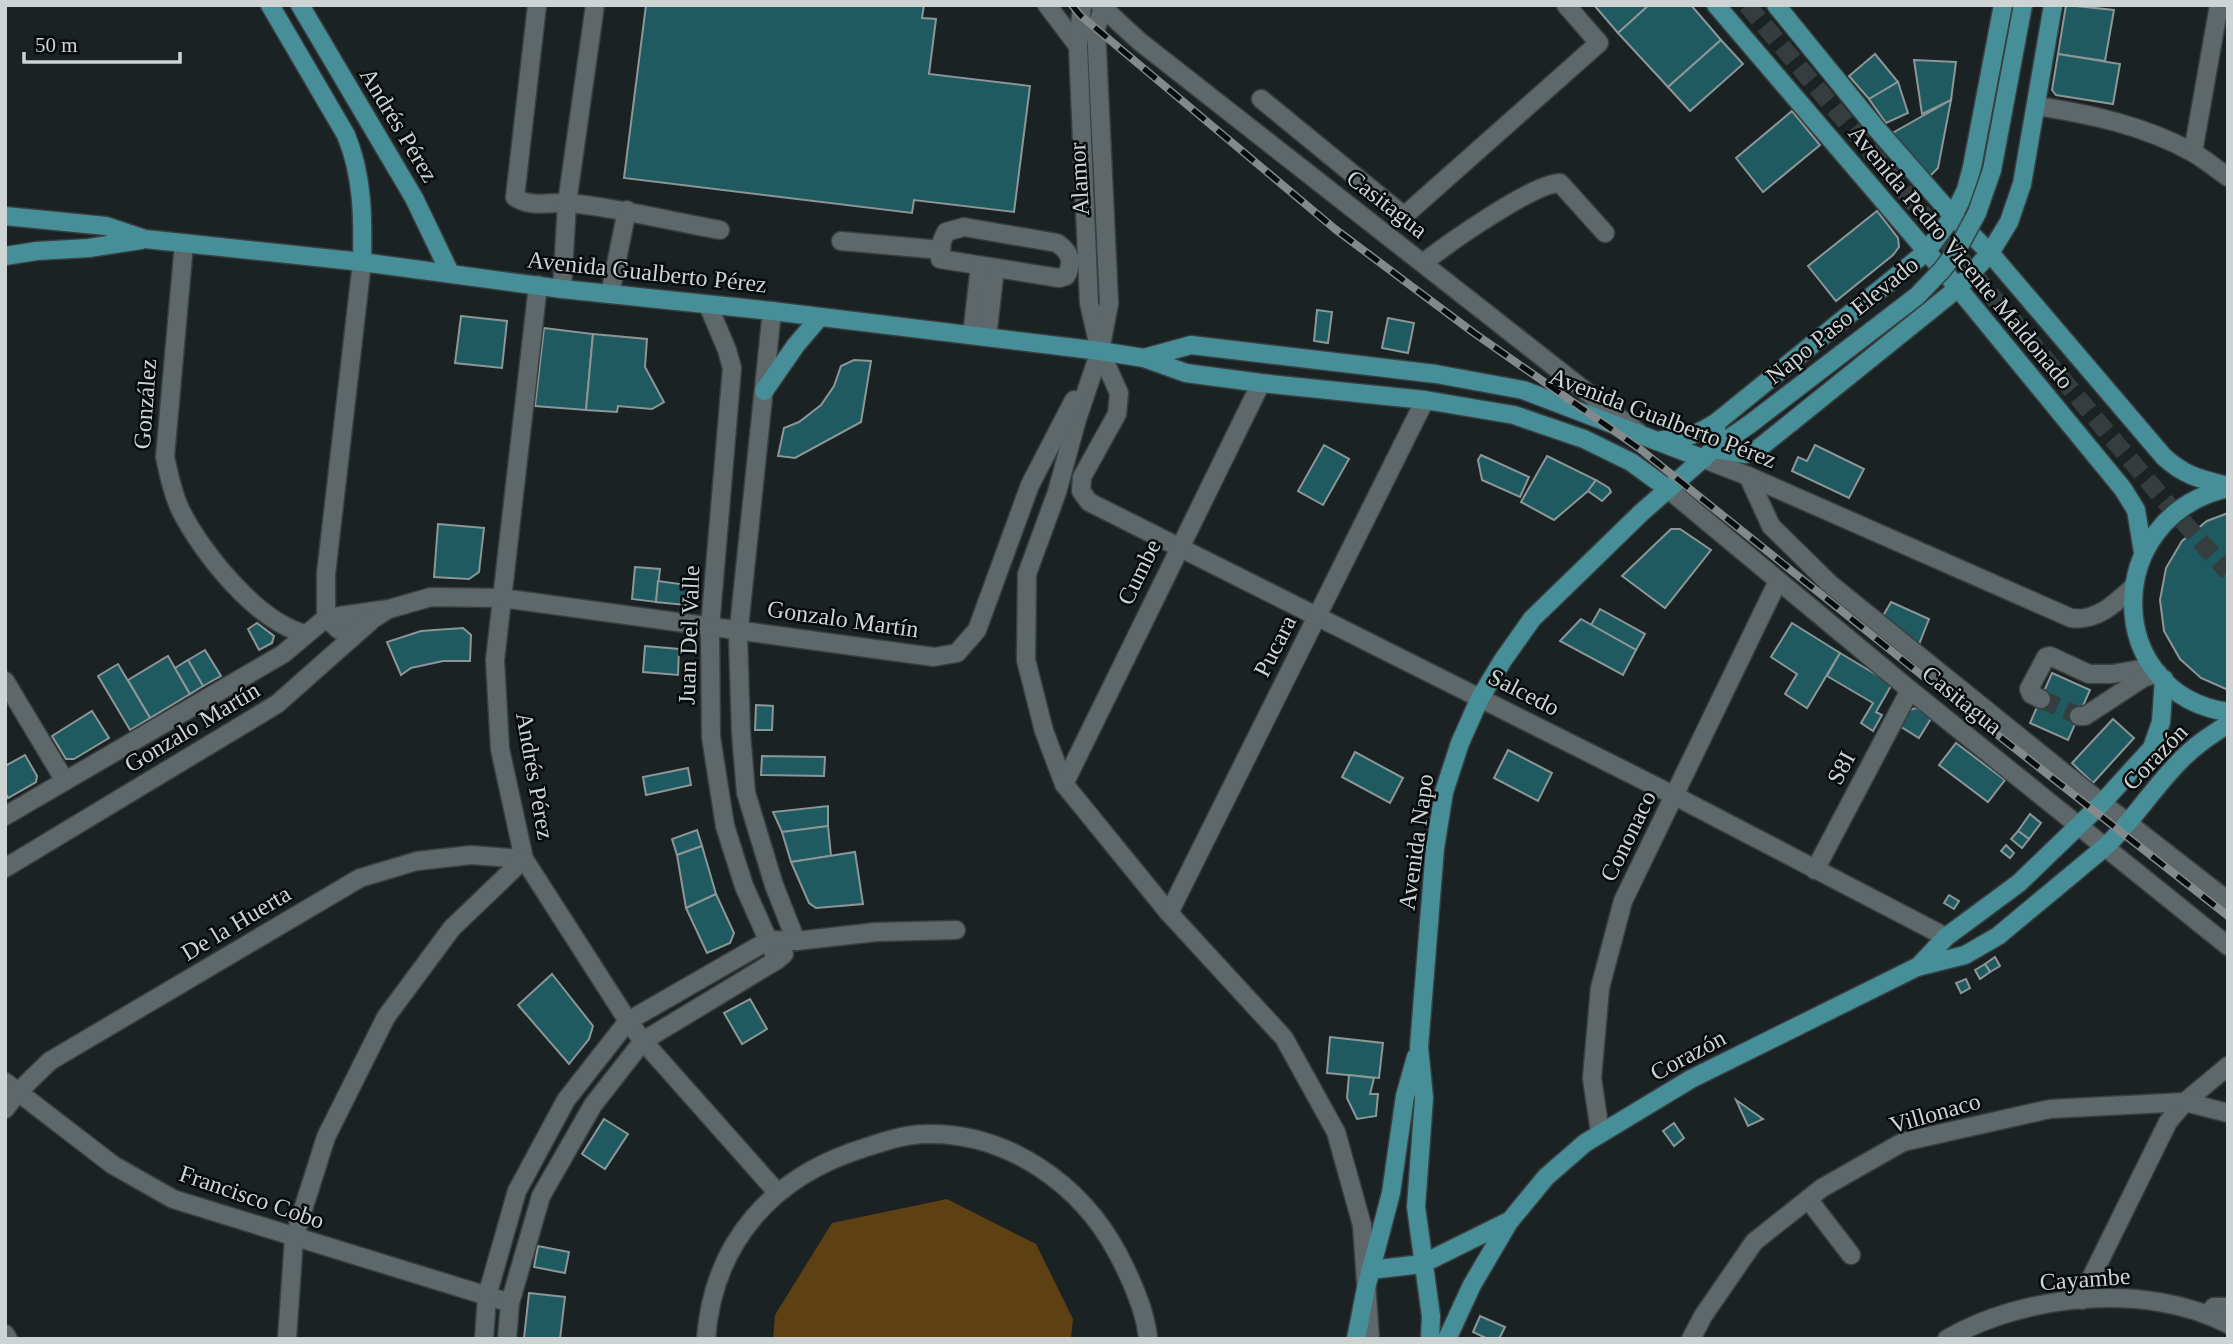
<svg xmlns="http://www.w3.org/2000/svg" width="2233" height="1344" font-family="'Times New Roman',serif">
<rect width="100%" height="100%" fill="#1a2223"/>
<!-- green -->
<polygon fill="#5e4113" points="947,1199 1036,1244 1073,1319 1071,1339 773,1339 775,1315 832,1223"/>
<!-- building -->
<g fill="#1f5a61" stroke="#8c9697" stroke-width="2">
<polygon points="646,5 924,5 922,18 936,19 929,74 1030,86 1014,212 914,200 912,213 624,178"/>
<polygon points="1594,5 1649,5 1618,33"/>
<polygon points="1649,5 1691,5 1721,40 1668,87 1618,33"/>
<polygon points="2066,5 2114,10 2105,61 2058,54"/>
<polygon points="1721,40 1743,64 1690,111 1668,87"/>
<polygon points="1875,54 1898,82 1869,99 1849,76"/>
<polygon points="2058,54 2120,64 2113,104 2056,95 2052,90"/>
<polygon points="1914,60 1956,62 1951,100 1922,114"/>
<polygon points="1898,82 1908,113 1886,123 1869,99"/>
<polygon points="1951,100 1938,168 1929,177 1889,135"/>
<polygon points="1792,111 1820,145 1763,192 1736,158"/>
<polygon points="1877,211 1898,238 1899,247 1893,255 1836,301 1808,266"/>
<polygon points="1317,310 1332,312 1328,343 1314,341"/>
<polygon points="461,316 507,321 502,368 455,363"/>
<polygon points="1388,318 1414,323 1408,353 1382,348"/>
<polygon points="544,328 593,334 586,410 535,406"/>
<polygon points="593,334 647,339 645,367 664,402 652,409 618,406 617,412 586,410"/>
<polygon points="854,360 871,361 861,422 795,458 778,456 784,428 799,422 821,405 834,386 841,366"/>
<polygon points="1324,445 1349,459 1323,505 1298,491"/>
<polygon points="1815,445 1864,469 1849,498 1792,471 1798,457 1807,461"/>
<polygon points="1481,455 1529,477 1520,497 1482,480 1478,460"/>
<polygon points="1547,456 1596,480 1588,491 1554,520 1521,502"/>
<polygon points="1596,480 1609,488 1611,492 1602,501 1588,491"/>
<polygon points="2228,513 2228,690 2201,678 2180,659 2164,631 2160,600 2166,568 2182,541 2207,521"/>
<polygon points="438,524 484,528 479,572 469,579 434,577"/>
<polygon points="1671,529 1680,529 1711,550 1665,608 1622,576"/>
<polygon points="635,567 660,569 656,602 632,599"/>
<polygon points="658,581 694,586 691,602 686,605 656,602"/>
<polygon points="1891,602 1929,619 1918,647 1880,621"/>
<polygon points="1600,609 1645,634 1636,650 1591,625"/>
<polygon points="1581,619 1636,650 1623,675 1560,641"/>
<polygon points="257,623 274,636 272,643 259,650 248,629"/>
<polygon points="1792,623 1840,653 1807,708 1785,694 1797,674 1771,657"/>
<polygon points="463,628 471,635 470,661 443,661 411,668 401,675 387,642 421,631"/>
<polygon points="645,646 679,649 678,675 643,672"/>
<polygon points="205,650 221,676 203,686 188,660"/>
<polygon points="1840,653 1892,684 1876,712 1882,715 1873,731 1861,723 1873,703 1827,676"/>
<polygon points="168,656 190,694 150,718 128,680"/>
<polygon points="188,660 203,686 190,694 175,668"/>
<polygon points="118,664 150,718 130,730 98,676"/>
<polygon points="2052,673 2090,690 2068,740 2030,723"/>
<polygon points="756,705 773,706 772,730 755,730"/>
<polygon points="1916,708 1932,717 1919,738 1898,725 1906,711"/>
<polygon points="92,711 109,738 74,759 66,759 52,736"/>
<polygon points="2113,719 2134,738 2093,783 2072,763"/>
<polygon points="1956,743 2005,780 1988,802 1939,765"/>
<polygon points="1508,750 1552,773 1538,801 1494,778"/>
<polygon points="1355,752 1403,778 1390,803 1342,777"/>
<polygon points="25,755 37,776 36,782 8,798 5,792 5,766"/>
<polygon points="762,756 825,757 824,776 761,775"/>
<polygon points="688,768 691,785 646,795 643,777"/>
<polygon points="828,806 828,826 782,832 773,812"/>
<polygon points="2030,814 2041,823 2029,839 2018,831"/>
<polygon points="828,826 831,856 791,862 782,832"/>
<polygon points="697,830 702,846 677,855 672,839"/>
<polygon points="2018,831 2029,839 2022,848 2011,839"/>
<polygon points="2006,845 2014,853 2010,858 2001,851"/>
<polygon points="702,846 716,894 686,908 677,855"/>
<polygon points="855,852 863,904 816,908 809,903 791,862"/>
<polygon points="716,894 734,933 730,943 707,953 686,908"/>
<polygon points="1949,895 1959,901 1954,909 1944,903"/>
<polygon points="1995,957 2000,966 1990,972 1985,964"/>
<polygon points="1985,964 1990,972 1980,979 1975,970"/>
<polygon points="552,974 593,1026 589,1039 569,1064 518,1005"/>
<polygon points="1966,979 1970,988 1961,993 1956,983"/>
<polygon points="750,999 767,1029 742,1044 724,1013"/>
<polygon points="1330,1037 1383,1043 1379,1078 1327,1073"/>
<polygon points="1349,1075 1374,1078 1370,1094 1378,1094 1376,1116 1357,1119 1347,1098"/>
<polygon points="1736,1100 1763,1119 1748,1126"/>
<polygon points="604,1119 628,1134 605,1169 582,1154"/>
<polygon points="1674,1123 1684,1138 1674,1146 1663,1131"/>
<polygon points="538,1246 569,1252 565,1273 534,1267"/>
<polygon points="529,1293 565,1297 560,1339 524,1338"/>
<polygon points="1480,1316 1505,1327 1499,1339 1488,1339 1473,1332"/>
</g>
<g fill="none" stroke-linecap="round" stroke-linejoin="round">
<!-- minor-tunnel -->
<g stroke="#353d3e" stroke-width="18" stroke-dasharray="18 9" stroke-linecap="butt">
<polyline points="1747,5 2170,507 2228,572"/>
<polyline points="2041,699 2079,716"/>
</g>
<defs>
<g id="minor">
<path d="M537 5 515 197C529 208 552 202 569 203 620 208 669 221 720 230"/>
<polyline points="1047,5 1078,46"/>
<polyline points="1082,5 1078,46 1089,303 1100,351 1119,393 1117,414 1082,477 1081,491 1089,502 1675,796 1946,937"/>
<polyline points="1100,5 1139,41 1639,433"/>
<polyline points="1105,5 1096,27 1109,303 1100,351 1077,419 1057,492 1027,574 1026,660 1044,731 1064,784 1169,913 1284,1038 1336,1132 1362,1225 1370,1339"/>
<polyline points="1261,99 1404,216 1599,43 1566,5"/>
<path d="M2037 106C2090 114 2145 126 2192 152 2205 159 2216 169 2228 177"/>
<polyline points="2193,152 2219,5"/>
<path d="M964 227 1057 243C1070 252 1074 261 1066 276L1059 278 940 259 942 241 946 232Z"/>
<polyline points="841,241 941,250"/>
<path d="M184 244 165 457C169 475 172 492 180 509 201 552 258 623 306 634"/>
<path d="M1423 263C1446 245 1533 183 1560 183L1605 233"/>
<polyline points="538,285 495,660 500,749 524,859 628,1021 643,1041 777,1192"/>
<polyline points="562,289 567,203 595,5"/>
<polyline points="610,294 627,210"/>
<polyline points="708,305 727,350 732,368 710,627 711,737 725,826 744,886 777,960"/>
<polyline points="772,311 738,637 741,733 746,793 774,885 796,941"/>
<polyline points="972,335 980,266"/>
<polyline points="987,337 995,268"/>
<path d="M1704 459 1748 476 2071 618C2096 622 2116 603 2133 587"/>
<polyline points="1748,476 1771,526 1830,584 2084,789 2228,901"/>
<polyline points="1668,489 1910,690 2228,946"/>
<polyline points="358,632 339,630 326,618 326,574 362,262"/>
<polyline points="5,681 65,781"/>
<polyline points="2041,699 2031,694 2029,689 2046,657 2050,656 2089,674 2112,674 2153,667"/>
<polyline points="2079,716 2085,716 2143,678 2158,673"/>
<polyline points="1064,784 1261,383"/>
<polyline points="5,816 283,654 326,618 389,609 431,597 501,598 934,657 957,653 977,630 1030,485 1074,400"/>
<polyline points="5,868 277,704 373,619 387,610"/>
<polyline points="1815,870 1910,690"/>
<polyline points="1169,913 1425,400"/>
<polyline points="5,1082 113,1165 173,1199 510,1303"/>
<polyline points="5,1109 19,1091 50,1061 360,878 417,861 471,855 524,859"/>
<polyline points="1600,1132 1592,1078 1600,988 1623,901 1778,581"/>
<polyline points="1808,1199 1851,1255"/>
<polyline points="2082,1300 2091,1278 2168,1122 2185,1102 2228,1066"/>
<polyline points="2208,1314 2214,1307 2228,1307"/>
<polyline points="5,1334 8,1339"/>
<polyline points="287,1339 294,1238 326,1137 386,1017 452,928 524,859"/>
<polyline points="484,1339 487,1296 517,1191 566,1100 628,1021 769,940 796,941 876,932 956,930"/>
<polyline points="507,1339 510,1303 541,1196 593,1105 643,1041 777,960 784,954"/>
<path d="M706 1339C713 1242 773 1176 864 1148 883 1142 905 1134 926 1134 1007 1132 1081 1184 1118 1254 1130 1277 1146 1313 1148 1339"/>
<polyline points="1691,1339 1703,1316 1754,1242 1822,1188 1903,1142 2050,1109 2185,1102 2228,1113"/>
<path d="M1947 1339C2024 1294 2147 1282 2228 1324"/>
</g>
<g id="major">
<path d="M270 5 346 135C363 176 363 218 362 262"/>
<polyline points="300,5 414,198 450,273"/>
<polyline points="1716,5 1958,288 2123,489 2136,510 2143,552"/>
<path d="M1776 5 1876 128 1953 216 1990 253 2164 457C2185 476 2200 479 2228 486"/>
<polyline points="5,216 106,226 145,239 362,262 562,289 772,311 1100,351 1144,358 1186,373 1261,383 1425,400 1514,415 1584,439 1631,462 1668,489"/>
<polyline points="5,256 37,251 89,248 141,240"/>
<polyline points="1144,358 1191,345 1436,374 1523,390 1704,459"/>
<polyline points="764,391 796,345 820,317"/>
<path d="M1662 440C1684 439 1699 434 1717 422"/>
<polyline points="1714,449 1746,454 1758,449 1958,288 1990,253 2009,222 2022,184 2053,5"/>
<polyline points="1714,449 1717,422 1926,252 1953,216 1966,190 1972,167 2003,5"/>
<path d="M2228 488C2100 517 2103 694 2228 712"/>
<polyline points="1918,967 1946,937 2019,883 2102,803 2152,748 2161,722 2164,679"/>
<polyline points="1370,1270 1422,1264 1507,1222"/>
<polyline points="1356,1339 1366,1288 1391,1193 1405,1096 1416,1057"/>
<polyline points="1430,1339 1431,1316 1416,1207 1424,1098 1419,1047 1435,848 1444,792 1460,743 1480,698 1503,660 1532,619 1642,512 1714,449 1750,424"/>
<path d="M1447 1339 1472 1285 1509 1222 1546 1177 1585 1143 1691 1079 1917 967 1965 955 1998 936 2105 847C2133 821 2153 788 2180 761 2194 746 2211 735 2228 724"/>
</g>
</defs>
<!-- minor casing -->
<use href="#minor" stroke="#393f40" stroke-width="21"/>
<!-- major casing -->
<use href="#major" stroke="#393f40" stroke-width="21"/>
<!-- minor -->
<use href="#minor" stroke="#5e6769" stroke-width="18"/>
<!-- major -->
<use href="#major" stroke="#478f98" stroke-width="18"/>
<defs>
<polyline id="rail" points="1072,5 1080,15 1335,229 1474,333 1640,449 1924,677 2228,916"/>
</defs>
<!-- rail casing -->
<use href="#rail" stroke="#848a8b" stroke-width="8"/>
<!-- rail -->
<use href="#rail" stroke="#070b0b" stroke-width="5" stroke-dasharray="16" stroke-linecap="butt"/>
<defs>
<polyline id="major-bridge" points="1750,424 1917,296 1942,270 1957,250 1977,213 1992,170 2023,5"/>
</defs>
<!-- major-bridge casing -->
<use href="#major-bridge" stroke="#393f40" stroke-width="21" stroke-linecap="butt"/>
<!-- major-bridge -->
<use href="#major-bridge" stroke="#478f98" stroke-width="18"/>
</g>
<g text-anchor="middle" stroke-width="5" stroke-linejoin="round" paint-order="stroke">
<!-- street labels -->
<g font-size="24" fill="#ced3d4" stroke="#070b0b">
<text transform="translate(399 125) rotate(59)" y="8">Andrés Pérez</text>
<text transform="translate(1079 179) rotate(-93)" y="8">Alamor</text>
<text transform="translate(1387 204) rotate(38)" y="8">Casitagua</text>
<text transform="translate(1961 257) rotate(50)" y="8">Avenida Pedro Vicente Maldonado</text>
<text transform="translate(647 272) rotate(6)" y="8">Avenida Gualberto Pérez</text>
<text transform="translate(1842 320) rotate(-39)" y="8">Napo Paso Elevado</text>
<text transform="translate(145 404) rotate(-86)" y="8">González</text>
<text transform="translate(1663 418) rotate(21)" y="8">Avenida Gualberto Pérez</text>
<text transform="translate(1139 572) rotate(-64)" y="8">Cumbe</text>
<text transform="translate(843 619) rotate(8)" y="8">Gonzalo Martín</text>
<text transform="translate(689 635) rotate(-88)" y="8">Juan Del Valle</text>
<text transform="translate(1275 646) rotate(-63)" y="8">Pucara</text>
<text transform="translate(1524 692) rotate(27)" y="8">Salcedo</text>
<text transform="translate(1962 700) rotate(39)" y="8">Casitagua</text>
<text transform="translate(192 727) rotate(-31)" y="8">Gonzalo Martín</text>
<text transform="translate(2155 757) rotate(-46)" y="8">Corazón</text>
<text transform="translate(1841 768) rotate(-62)" y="8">S8I</text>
<text transform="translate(535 776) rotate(80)" y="8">Andrés Pérez</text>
<text transform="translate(1628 836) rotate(-64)" y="8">Cononaco</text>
<text transform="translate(1416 842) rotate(-82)" y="8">Avenida Napo</text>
<text transform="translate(236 923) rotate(-31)" y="8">De la Huerta</text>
<text transform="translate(1688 1055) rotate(-28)" y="8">Corazón</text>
<text transform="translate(1935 1113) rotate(-16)" y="8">Villonaco</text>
<text transform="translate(252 1197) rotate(19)" y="8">Francisco Cobo</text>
<text transform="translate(2085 1279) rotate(-4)" y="8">Cayambe</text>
</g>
</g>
<!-- border -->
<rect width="2233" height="1344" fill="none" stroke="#ced3d4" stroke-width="14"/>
<!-- scale -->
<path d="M24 52v10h156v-10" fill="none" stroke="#ced3d4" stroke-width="3.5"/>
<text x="35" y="52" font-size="21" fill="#ced3d4" stroke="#070b0b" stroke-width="5" paint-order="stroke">50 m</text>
</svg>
